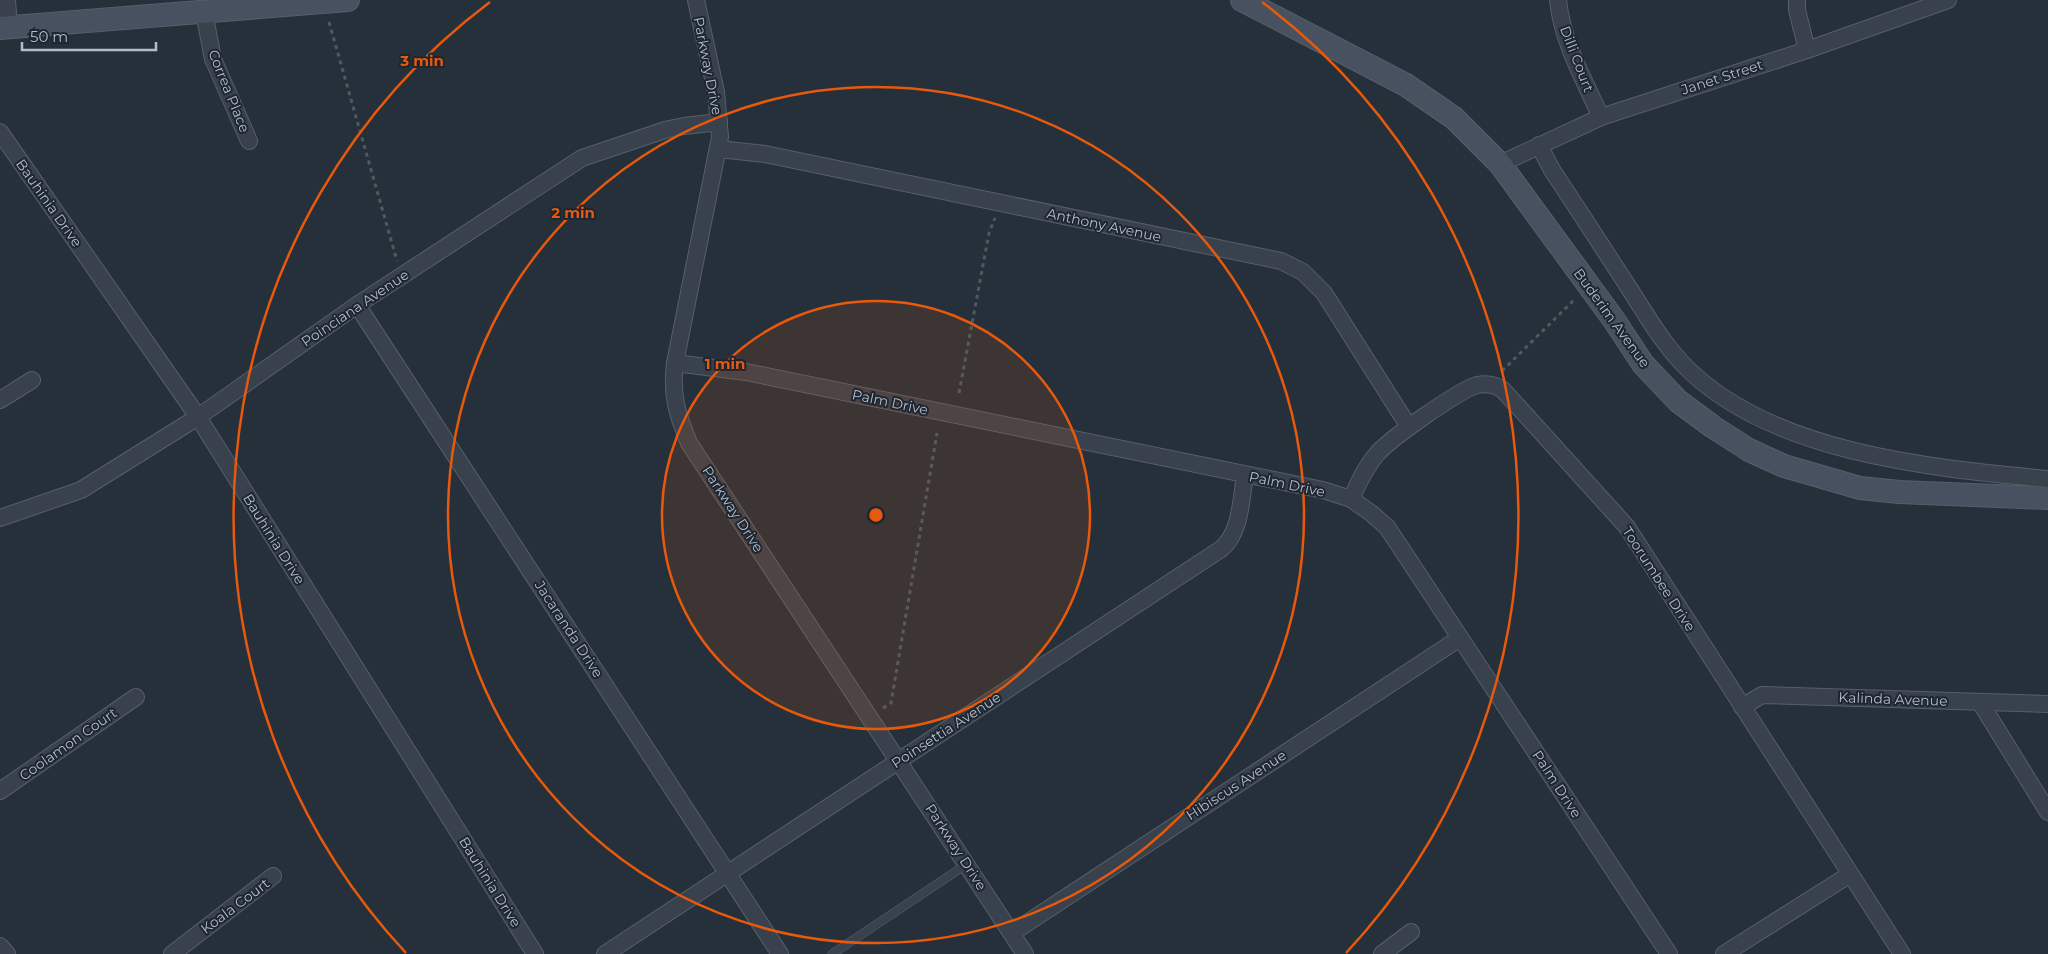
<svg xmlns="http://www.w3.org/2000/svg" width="2048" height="954" font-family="Montserrat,sans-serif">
<rect width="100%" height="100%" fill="#25303b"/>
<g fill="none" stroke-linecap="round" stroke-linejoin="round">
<defs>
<polyline id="service" points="832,954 967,864"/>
<g id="minor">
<polyline points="7,0 9,27"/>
<path d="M696 0 716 92 720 137 675 363C671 395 677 414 689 443L1025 954"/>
<path d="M1558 0C1562 41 1584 80 1601 117"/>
<polyline points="1797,0 1797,10 1807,50"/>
<polyline points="204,12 213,59 249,141"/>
<polyline points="0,132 198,417 535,954"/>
<path d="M1539 145 1552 170C1578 209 1603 248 1629 288 1645 313 1660 339 1681 362 1766 453 1930 468 2048 479"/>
<polyline points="719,149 765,154 1281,261 1303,272 1324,293 1409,427"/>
<polyline points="1500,164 1601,117 1807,50 1948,0"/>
<polyline points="357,305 780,954"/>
<polyline points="675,363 746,372 1323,490 1351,499 1371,513 1387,527 1669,954"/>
<polyline points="0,400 32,380"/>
<path d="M1351 499C1358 484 1365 468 1376 455 1389 439 1458 391 1477 385 1487 383 1495 384 1503 390L1627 527 1902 954"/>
<polyline points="0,518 81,490 198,417 357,305 582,158 665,130 684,126 719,122"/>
<polyline points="1980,702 2048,812"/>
<polyline points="1742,707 1762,695 2048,704"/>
<polyline points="0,791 136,697"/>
<polyline points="1012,933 1460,638"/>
<polyline points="0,946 7,954"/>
<polyline points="172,954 273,876"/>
<path d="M605 954 1221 549C1241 533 1241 499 1245 475"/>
<polyline points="1382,954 1411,932"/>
<polyline points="1724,954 1849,875"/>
</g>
<g id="secondary">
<polyline points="1242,0 1406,85 1454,118 1500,164 1614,320 1643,364 1678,401 1713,427 1749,450 1784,466 1860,488 1899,492 2048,498"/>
<polyline points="0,28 348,0"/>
</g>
</defs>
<!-- service casing -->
<use href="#service" stroke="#565f6a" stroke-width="9"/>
<!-- minor casing -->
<use href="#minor" stroke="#565f6a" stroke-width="18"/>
<!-- secondary casing -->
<use href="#secondary" stroke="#565f6a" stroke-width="24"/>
<!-- path -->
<g stroke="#495c5e" stroke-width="3" stroke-dasharray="4 4" stroke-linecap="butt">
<polyline points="329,22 397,261"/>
<polyline points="1502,371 1575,299"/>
<polyline points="959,393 989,233 995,218"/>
<polyline points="883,708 891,703 892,697 937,433"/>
</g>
<!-- service -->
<use href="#service" stroke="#38414c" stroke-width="8"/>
<!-- minor -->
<use href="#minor" stroke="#38414c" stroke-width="16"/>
<!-- secondary -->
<use href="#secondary" stroke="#47515f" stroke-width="22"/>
</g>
<!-- distance rings -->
<circle cx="876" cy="515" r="214" fill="#e8590c" fill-opacity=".12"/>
<g fill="none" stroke="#e8590c" stroke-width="2.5">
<circle cx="876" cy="515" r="214"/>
<circle cx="876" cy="515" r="428"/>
<path d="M406 953A642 642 0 0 1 490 2M1262 2A642 642 0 0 1 1346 953"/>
</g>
<g text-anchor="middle" stroke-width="4" stroke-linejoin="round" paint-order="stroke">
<!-- street labels -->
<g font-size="14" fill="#b4bcc7" stroke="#1d2631">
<text transform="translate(1577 59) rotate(69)" y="5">Dilli Court</text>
<text transform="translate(708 66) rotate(79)" y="5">Parkway Drive</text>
<text transform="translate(1722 77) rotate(-18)" y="5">Janet Street</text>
<text transform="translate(229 91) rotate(68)" y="5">Correa Place</text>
<text transform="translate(49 203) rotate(55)" y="5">Bauhinia Drive</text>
<text transform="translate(1104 225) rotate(12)" y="5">Anthony Avenue</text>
<text transform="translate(355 308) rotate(-34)" y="5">Poinciana Avenue</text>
<text transform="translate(1612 318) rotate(54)" y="5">Buderim Avenue</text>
<text transform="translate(890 402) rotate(12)" y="5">Palm Drive</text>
<text transform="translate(1287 484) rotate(12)" y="5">Palm Drive</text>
<text transform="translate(733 509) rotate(57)" y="5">Parkway Drive</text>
<text transform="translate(274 539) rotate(58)" y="5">Bauhinia Drive</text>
<text transform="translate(1659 579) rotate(57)" y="5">Toorumbee Drive</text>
<text transform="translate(569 629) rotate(57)" y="5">Jacaranda Drive</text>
<text transform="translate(1893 699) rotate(2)" y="5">Kalinda Avenue</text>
<text transform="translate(946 730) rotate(-33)" y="5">Poinsettia Avenue</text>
<text transform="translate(68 744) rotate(-35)" y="5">Coolamon Court</text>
<text transform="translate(1557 784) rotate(57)" y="5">Palm Drive</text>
<text transform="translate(1236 785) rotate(-33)" y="5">Hibiscus Avenue</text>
<text transform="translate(956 847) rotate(57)" y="5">Parkway Drive</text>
<text transform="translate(490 882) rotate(58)" y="5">Bauhinia Drive</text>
<text transform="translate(235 906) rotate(-37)" y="5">Koala Court</text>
</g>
</g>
<circle cx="876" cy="515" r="8" fill="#e8590c" stroke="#1d2631" stroke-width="2.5"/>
<g font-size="15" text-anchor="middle" font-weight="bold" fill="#e8590c" stroke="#1d2631" stroke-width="4" stroke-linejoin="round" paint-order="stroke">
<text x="422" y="66">3 min</text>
<text x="573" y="218">2 min</text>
<text x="725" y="369">1 min</text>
</g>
<!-- scale -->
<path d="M22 42v8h134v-8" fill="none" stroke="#b4bcc7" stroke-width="2.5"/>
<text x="30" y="42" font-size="15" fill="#b4bcc7" stroke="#1d2631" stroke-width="4" paint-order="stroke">50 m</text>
</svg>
